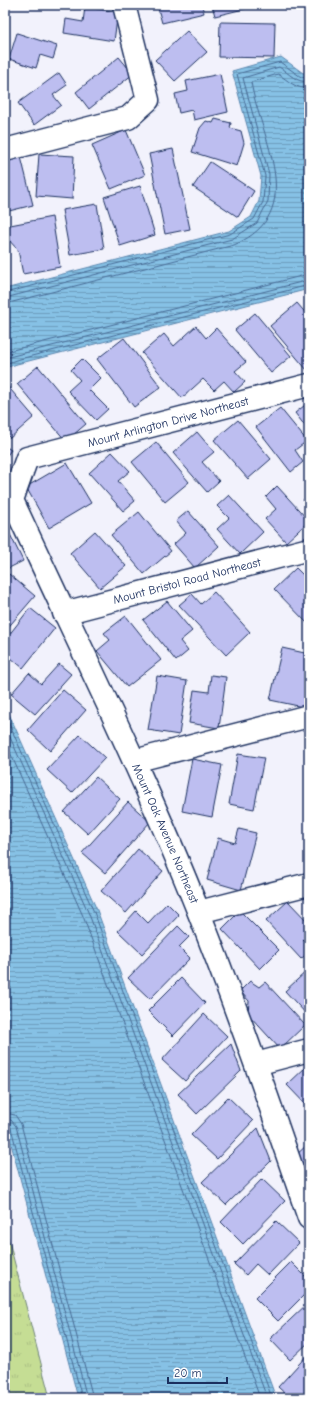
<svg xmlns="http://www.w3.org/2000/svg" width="314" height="1403" font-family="'Comic Neue',sans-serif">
<defs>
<pattern id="grass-tufts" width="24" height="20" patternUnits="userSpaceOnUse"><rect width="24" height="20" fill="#c5dd94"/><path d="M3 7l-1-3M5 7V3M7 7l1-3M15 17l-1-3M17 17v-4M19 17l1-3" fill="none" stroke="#a9be82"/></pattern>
<pattern id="water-rules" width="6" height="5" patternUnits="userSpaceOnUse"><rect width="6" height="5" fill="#86c1e5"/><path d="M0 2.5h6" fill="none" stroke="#6d9dbd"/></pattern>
</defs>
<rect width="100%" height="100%" fill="#f2f2fc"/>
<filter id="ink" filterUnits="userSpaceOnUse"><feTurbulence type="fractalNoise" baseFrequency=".025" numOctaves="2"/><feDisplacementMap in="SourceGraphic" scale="8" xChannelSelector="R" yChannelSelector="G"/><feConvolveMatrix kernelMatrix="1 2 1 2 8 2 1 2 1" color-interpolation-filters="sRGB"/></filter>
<g filter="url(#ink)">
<!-- grass -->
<polygon fill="url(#grass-tufts)" stroke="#708679" points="5,1226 50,1398 5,1398"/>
<!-- water -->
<g fill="url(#water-rules)" stroke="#5b87af">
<polygon points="281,57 303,73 309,72 309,289 17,364 5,368 5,289 229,231 251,217 259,201 261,176 232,71"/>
<polygon points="5,705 97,910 276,1398 78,1398 5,1121"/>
</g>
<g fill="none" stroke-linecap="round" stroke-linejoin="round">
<!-- shore -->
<g stroke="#466994" stroke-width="1">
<polyline points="5,293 230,234 254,219 263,202 265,176 237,74 280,62 301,77 309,76"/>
<path d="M5 298 232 239 257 223 268 201 269 174 243 78 279 67C289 73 297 84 309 81"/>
<path d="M5 304 234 245C310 212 260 138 251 82L278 74C288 80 296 90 309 88"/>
<polyline points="5,352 309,274"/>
<polyline points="5,358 309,280"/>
<polyline points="5,364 16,360 309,285"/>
<polyline points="5,715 94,912 272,1398"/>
<polyline points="5,726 89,914 267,1398"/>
<polyline points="5,741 83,916 260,1398"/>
<polyline points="5,1113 15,1115 21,1124 93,1398"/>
<polyline points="5,1119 11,1120 16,1126 87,1398"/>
<polyline points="5,1124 9,1125 11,1128 82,1398"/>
</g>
</g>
<!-- building -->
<g fill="#bdbef0" stroke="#1b2f5e">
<polygon points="157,5 202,5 204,13 162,23"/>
<polygon points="212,5 260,5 215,16"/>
<polygon points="85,7 118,12 114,41 64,33 66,19 83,22"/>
<polygon points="220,22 275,23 274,58 219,57"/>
<polygon points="187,31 207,52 175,81 155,60"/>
<polygon points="17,33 57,46 53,59 40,55 36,68 9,59"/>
<polygon points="119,57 133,74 89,109 76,92"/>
<polygon points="59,73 67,85 53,95 61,105 34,125 18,103"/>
<polygon points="220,74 228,112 194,120 192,110 179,113 175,94 188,91 186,81"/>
<polygon points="215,119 231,123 230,128 241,131 244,143 237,166 192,152 200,128 206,121 213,123"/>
<polygon points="126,130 145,175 111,189 92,145"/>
<polygon points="173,149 190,229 165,234 149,154"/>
<polygon points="39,154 74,156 72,199 36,196"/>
<polygon points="21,157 33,205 5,212 5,161"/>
<polygon points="210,162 254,191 238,217 193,187"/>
<polygon points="140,186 155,235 120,246 104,197"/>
<polygon points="97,204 104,249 70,255 62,210"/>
<polygon points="52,217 60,267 23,274 18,250 5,236 5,226"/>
<polygon points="297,303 309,317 309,368 307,370 270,326"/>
<polygon points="255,313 291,356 271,373 235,330"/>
<polygon points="196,326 206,338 216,328 246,362 235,371 245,382 234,392 224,381 214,390 203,379 182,398 142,353 164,334 174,346"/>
<polygon points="124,338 161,387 134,407 97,359"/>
<polygon points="82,359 101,378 89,390 108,409 96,420 68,391 80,380 71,370"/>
<polygon points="38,366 86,424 66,441 17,384"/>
<polygon points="5,383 34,417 10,438 5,433"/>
<polygon points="309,402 309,431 295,413"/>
<polygon points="280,408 307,441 295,450 303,462 291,472 256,427"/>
<polygon points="238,420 271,459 248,479 214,440"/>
<polygon points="197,432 214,452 202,462 219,481 207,492 173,453"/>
<polygon points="156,442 189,482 165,502 132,462"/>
<polygon points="5,446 11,450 5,458"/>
<polygon points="112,452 130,471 118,481 135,501 123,511 89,473"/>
<polygon points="67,463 91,503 49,528 26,487"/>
<polygon points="277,486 309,521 286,542 265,519 276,509 266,497"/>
<polygon points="309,494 309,507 303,500"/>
<polygon points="229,495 263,532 240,554 217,529 229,518 217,506"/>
<polygon points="188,511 219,546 195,568 174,544 186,533 176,521"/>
<polygon points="139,512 171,551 144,574 111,535"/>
<polygon points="5,524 23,561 5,570"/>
<polygon points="95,531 126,566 100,588 70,553"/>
<polygon points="296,568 309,581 309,625 274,589"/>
<polygon points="9,574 35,596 5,631 5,579"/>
<polygon points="214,592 250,632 226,655 179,605 192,594 201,604"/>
<polygon points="167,601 192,631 180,641 188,651 176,661 143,620"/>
<polygon points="30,608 55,628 23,668 5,653 5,640"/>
<polygon points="126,616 161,660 127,687 97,651 110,640 104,633"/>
<polygon points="282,648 309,654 309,680 303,707 270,700"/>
<polygon points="59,664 71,674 35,714 11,694 29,673 41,684"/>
<polygon points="211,675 226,677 219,728 189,723 194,690 209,692"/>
<polygon points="157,676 187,681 179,735 148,730"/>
<polygon points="63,690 86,710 50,751 28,730"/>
<polygon points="80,735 105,758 72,793 47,770"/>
<polygon points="238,754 264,758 254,809 229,804"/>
<polygon points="192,759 222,765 212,817 182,811"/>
<polygon points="96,777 120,799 88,834 64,812"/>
<polygon points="128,802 150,822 105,873 82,853"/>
<polygon points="239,829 256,833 241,890 207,880 218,838 235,843"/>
<polygon points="138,849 163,871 126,913 101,891"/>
<polygon points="288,901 309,923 309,934 303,940 309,946 309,952 301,959 266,921"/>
<polygon points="167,903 179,915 142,954 118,931 136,911 148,923"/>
<polygon points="240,911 279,950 260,969 222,929"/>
<polygon points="178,926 189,937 179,947 190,958 150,999 128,978"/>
<polygon points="309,969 309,1017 285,991"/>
<polygon points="181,978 205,1003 173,1036 148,1011"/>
<polygon points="250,981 259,987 265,982 305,1025 280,1049 248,1014 249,1001 240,991"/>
<polygon points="204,1014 227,1036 185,1081 162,1060"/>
<polygon points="231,1044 241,1071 197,1114 178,1094"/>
<polygon points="308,1065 309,1066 309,1108 287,1085"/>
<polygon points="228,1097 253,1121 217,1159 191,1135"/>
<polygon points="258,1128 271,1161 226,1205 202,1182"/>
<polygon points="309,1143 309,1174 294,1157"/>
<polygon points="262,1179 285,1201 243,1244 221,1222"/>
<polygon points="276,1221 299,1243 268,1275 256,1264 246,1275 234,1264"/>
<polygon points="291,1262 309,1280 309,1290 278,1321 255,1298"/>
<polygon points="309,1302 309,1342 290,1360 270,1339"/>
<polygon points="309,1353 309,1398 290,1398 278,1387"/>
</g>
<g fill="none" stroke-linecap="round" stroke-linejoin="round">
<defs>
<g id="minor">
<polyline points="5,150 128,118 148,100 124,5"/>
<path id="s1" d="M309 385 27 458 12 500C75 637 143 772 199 913 239 1014 274 1116 309 1218"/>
<path id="s2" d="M64 613 309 549"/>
<polyline points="134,761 309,716"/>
<polyline points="199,912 309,884"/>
<polyline points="256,1064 309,1050"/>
</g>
</defs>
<!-- minor casing -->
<use href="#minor" stroke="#1b2f5e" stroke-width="25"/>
<!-- minor -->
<use href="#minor" stroke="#fff" stroke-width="22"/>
</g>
</g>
<g text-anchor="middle" stroke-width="3.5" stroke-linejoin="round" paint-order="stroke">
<!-- street labels -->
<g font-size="12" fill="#1b2f5e" stroke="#fff">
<text transform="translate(168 422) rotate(-15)" y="4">Mount Arlington Drive Northeast</text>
<text dy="4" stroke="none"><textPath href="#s2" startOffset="127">Mount Bristol Road Northeast</textPath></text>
<text dy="4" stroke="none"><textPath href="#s1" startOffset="703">Mount Oak Avenue Northeast</textPath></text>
</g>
</g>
<!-- margin -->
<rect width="314" height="1403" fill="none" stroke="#fff" stroke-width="20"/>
<rect x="10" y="10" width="294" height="1383" fill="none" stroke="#1b2f5e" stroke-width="1.5" filter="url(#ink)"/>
<!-- scale -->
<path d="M168 1377v6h59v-6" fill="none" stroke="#1b2f5e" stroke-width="2"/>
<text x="174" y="1377" font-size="12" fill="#1b2f5e" stroke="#ffffff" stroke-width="3" paint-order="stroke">20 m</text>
</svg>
